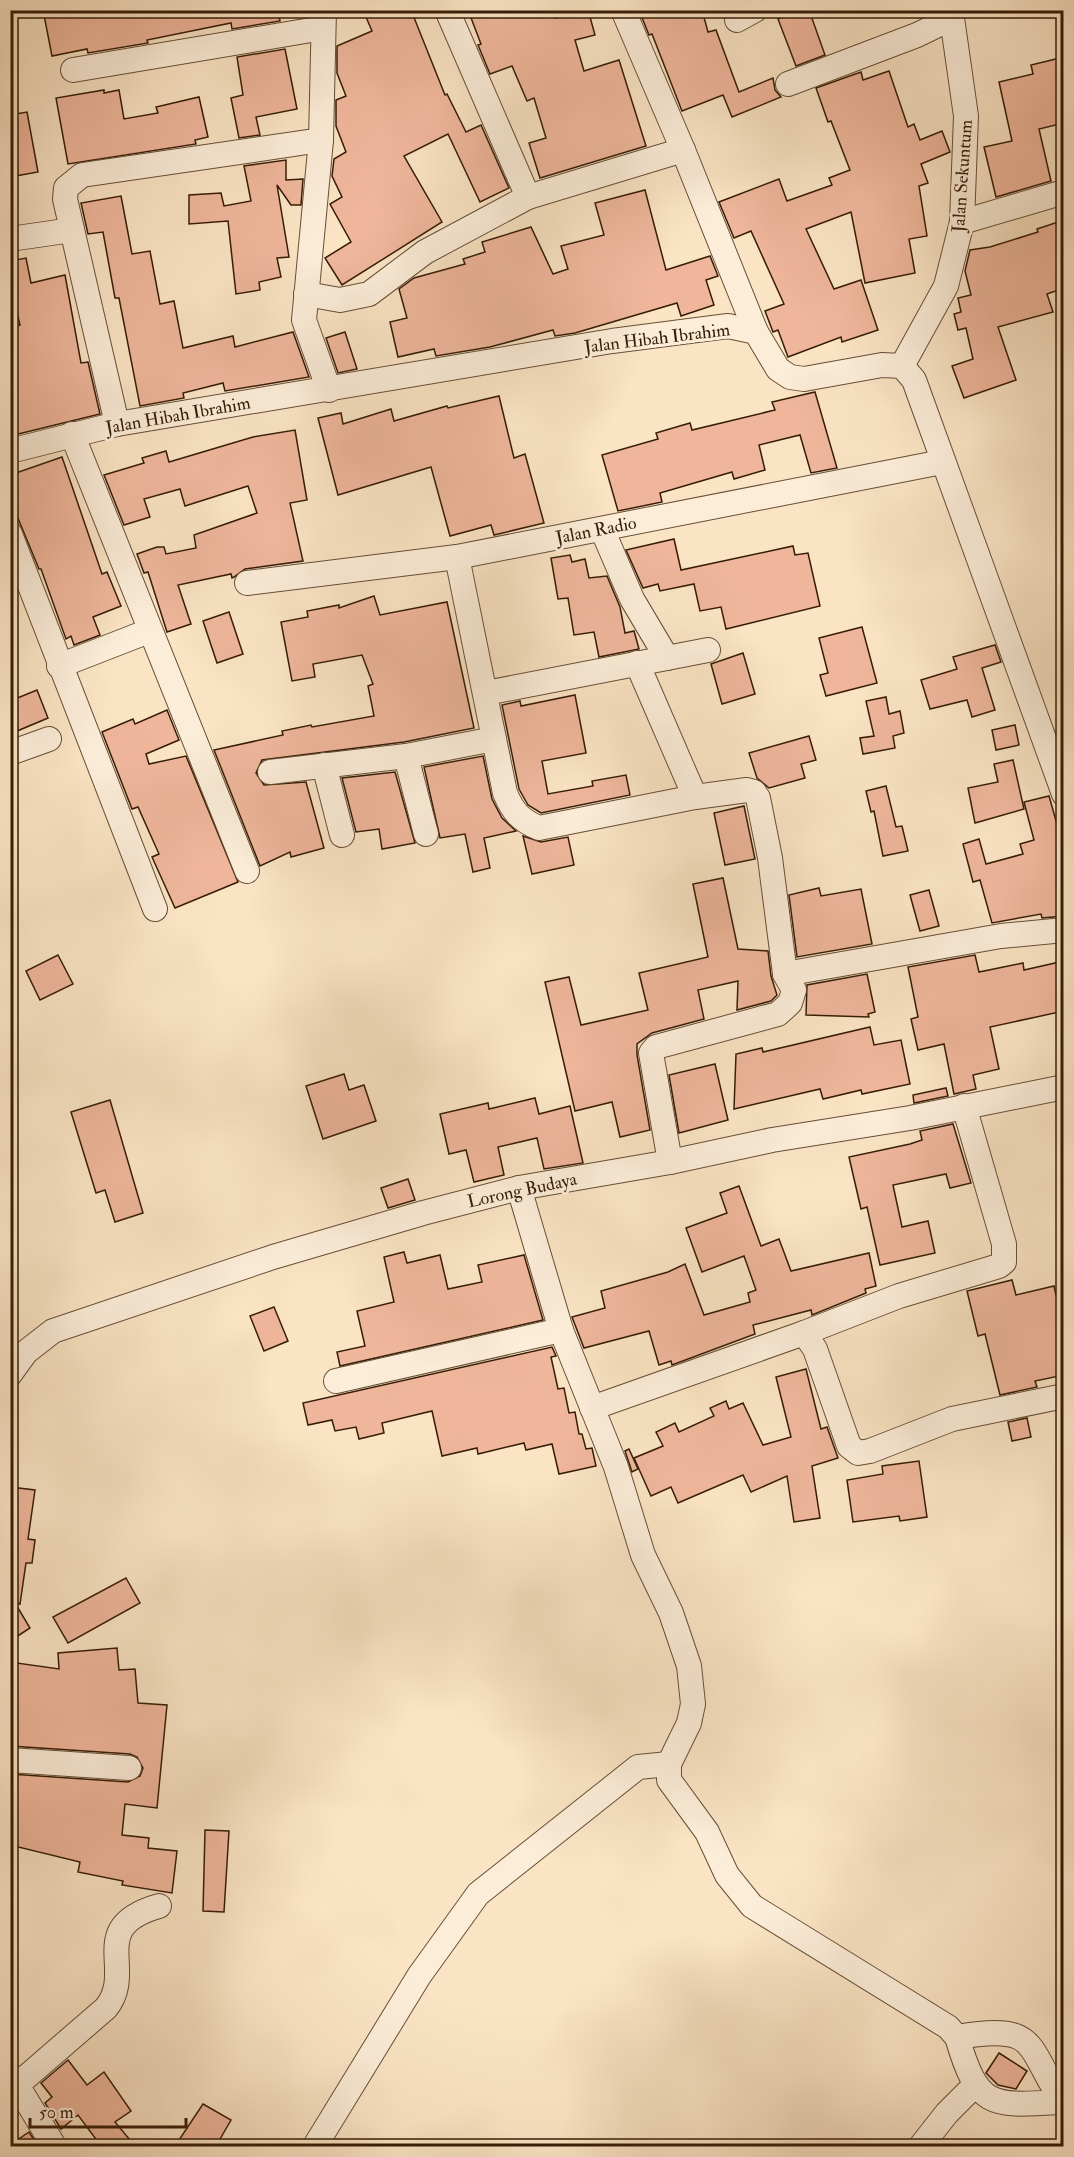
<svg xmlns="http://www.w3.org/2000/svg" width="1074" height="2157" font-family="'IM FELL Double Pica',serif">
<rect width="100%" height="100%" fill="#fae4c4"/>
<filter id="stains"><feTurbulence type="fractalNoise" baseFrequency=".00333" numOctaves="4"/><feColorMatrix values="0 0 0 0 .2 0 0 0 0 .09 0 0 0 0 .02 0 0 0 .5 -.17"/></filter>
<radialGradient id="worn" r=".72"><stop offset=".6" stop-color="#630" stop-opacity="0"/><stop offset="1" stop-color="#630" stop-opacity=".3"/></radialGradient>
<!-- building -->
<g fill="#efb69b" stroke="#361c06" stroke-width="1.5">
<polygon points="43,10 278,10 280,21 232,29 231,23 147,40 148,43 88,53 87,49 52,56"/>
<polygon points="363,10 411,10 445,95 447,94 466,132 481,125 509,188 480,202 448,134 404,156 442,222 342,285 325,258 351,242 330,204 342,197 332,176 334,159 346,152 336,126 336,100 346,96 337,73 337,46 372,31"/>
<polygon points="468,10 552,10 555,18 588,10 595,35 575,40 584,71 619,60 646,146 540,178 529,143 546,138 534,98 527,101 512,66 490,74 478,45 481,44"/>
<polygon points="639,10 702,10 708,32 716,30 739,92 773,78 775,90 781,97 732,117 723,95 682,111 652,34 649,35"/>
<polygon points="802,10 809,10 825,55 796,66 778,19"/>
<polygon points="285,49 297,109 256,117 260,135 239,138 231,98 243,95 237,57"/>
<polygon points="1060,58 1064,74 1064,123 1039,129 1051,181 996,197 984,147 1012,141 999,82 1033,74 1031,65"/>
<polygon points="889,71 908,127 914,124 920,140 942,131 950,152 921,164 928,183 919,186 927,236 909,239 915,273 865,283 851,212 806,229 834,289 861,280 878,330 842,342 841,337 788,357 778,330 773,332 765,311 784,304 751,231 734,238 719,202 779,179 787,201 832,185 829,178 850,170 831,121 828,122 816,88 861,72 863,80"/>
<polygon points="104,90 104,93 119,90 124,119 158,113 156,107 199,97 208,137 195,140 196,144 68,164 56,98"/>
<polygon points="27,112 38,172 10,177 10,115"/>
<polygon points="286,160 286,180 303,179 301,205 291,205 277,185 289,257 277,258 281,277 259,282 260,290 236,294 228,221 189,224 189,195 221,193 224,206 251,201 244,166"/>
<polygon points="645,190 666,270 710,256 718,276 706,280 714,305 681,316 677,303 575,333 555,336 553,330 490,347 436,356 434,349 398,357 390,322 407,318 399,289 414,278 465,264 463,259 485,252 482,242 531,227 553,274 568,269 561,246 604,235 595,203"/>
<polygon points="121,196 132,254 150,251 160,304 174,301 183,348 233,336 235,347 293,332 309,377 225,391 223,383 183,393 184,398 140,406 119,298 115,298 103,232 88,234 81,203"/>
<polygon points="1064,220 1064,288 1047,294 1053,312 998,327 1016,380 964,398 952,366 973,359 966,328 958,330 954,314 961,312 958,298 971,295 965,271 970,250 990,247 1038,232 1037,229"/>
<polygon points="26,258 31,283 65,275 81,363 88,362 100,414 10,436 10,326 20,325 10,283 10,261"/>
<polygon points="345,332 357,369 338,373 326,338"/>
<polygon points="815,392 837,468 811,473 800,435 759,445 765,470 734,479 732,472 660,493 662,502 618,511 602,455 658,439 656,433 690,423 692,430 775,410 772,402"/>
<polygon points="499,396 514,458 525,454 544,523 494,535 491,525 450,536 431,467 338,495 318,418 341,413 343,424 391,409 394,421 447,406 448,408"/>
<polygon points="295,430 307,500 290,503 303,561 245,569 234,577 232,578 231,574 178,585 191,624 167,632 148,572 144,573 137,554 157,547 164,547 166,554 196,548 194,535 257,513 248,486 185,506 180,489 144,499 150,517 124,525 104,475 144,463 142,458 166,451 169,462 253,437"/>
<polygon points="62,457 102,574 107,572 121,606 93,617 100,635 74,645 71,636 66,639 41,569 39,569 10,499 10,475"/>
<polygon points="674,539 681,570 793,546 795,555 808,553 820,606 726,629 721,607 700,611 694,584 660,591 658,584 643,588 626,550"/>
<polygon points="570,555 572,562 585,559 589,578 607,576 620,607 625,633 634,631 639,649 599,657 594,632 574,635 568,598 558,599 551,558"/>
<polygon points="374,596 380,615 447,602 474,728 404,742 262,760 256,773 264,785 306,782 324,848 291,857 290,852 260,866 214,750 283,735 282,731 311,725 312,727 374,716 368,686 373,684 362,655 313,664 315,677 292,681 281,622 308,617 307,611 339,605 339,608"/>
<polygon points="229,612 243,654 217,663 203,621"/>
<polygon points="862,627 877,683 826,696 820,675 828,673 819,638"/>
<polygon points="995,645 1001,662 982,668 995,710 972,717 967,700 930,709 921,680 957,669 953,657"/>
<polygon points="743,653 755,694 722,704 711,664"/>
<polygon points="37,690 48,718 10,734 10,701"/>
<polygon points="575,695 586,753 542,761 548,794 593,786 592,781 626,775 630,795 541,813 528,805 519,789 502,705 520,701 521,706"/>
<polygon points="886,697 889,714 900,711 904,733 893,736 895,748 863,754 860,738 874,736 866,701"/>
<polygon points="167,710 179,740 146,754 149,764 186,756 238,882 175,908 152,857 159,854 138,807 132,809 102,732 133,719 135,724"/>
<polygon points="1015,725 1019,745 996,750 992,730"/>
<polygon points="809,736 816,760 801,764 805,778 769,788 757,778 749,753"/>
<polygon points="483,756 492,799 502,818 516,831 484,838 490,868 473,872 465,834 440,838 424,767"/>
<polygon points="1013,760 1024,809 975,823 968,788 998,782 994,764"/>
<polygon points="395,772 415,843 382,849 379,829 356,832 342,778"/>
<polygon points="886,786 896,827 902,826 908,851 883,856 874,811 871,812 866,791"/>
<polygon points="1049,796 1064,849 1064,916 1042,918 1041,914 992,923 980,880 973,882 963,844 979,839 986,864 1023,854 1020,844 1034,840 1024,802"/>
<polygon points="744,806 755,859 725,865 714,813"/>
<polygon points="523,836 541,842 568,837 574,865 532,874"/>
<polygon points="723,878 738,949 768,951 771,976 777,995 771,1001 737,1010 738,981 698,990 704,1019 652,1033 637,1044 637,1055 650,1130 620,1137 612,1102 575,1111 545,982 569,977 581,1025 648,1010 639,973 708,957 693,884"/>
<polygon points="819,888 821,896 861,889 872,944 797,957 789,895"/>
<polygon points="929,890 939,926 920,931 910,895"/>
<polygon points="58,955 73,984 40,1000 26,971"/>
<polygon points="975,955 979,972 1023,963 1024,970 1064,961 1064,1011 990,1027 999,1069 973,1075 976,1089 954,1094 944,1044 918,1050 911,1019 918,1017 908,967"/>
<polygon points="867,974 875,1012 868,1014 869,1017 806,1015 807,985"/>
<polygon points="870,1027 874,1045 901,1040 910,1084 862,1094 861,1090 823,1099 820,1089 734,1109 736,1054 762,1048 763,1052"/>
<polygon points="715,1064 728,1120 679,1133 669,1075"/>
<polygon points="344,1074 349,1090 364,1085 376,1121 323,1139 306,1086"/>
<polygon points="946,1088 948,1096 914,1103 913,1095"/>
<polygon points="535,1098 539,1114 570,1106 583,1163 544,1169 537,1138 498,1147 504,1175 474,1182 466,1150 449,1154 440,1114 488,1103 489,1109"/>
<polygon points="110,1100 143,1213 115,1222 105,1190 96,1193 71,1112"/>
<polygon points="953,1124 971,1183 950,1188 946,1174 893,1185 902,1227 928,1221 935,1253 880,1265 867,1207 861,1209 849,1157 910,1144 922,1140 920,1131"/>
<polygon points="408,1179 415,1200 388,1208 381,1188"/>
<polygon points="739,1186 761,1246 779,1239 791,1271 869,1253 876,1286 865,1289 866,1293 812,1315 811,1310 753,1325 755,1334 672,1365 671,1361 659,1365 649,1331 584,1348 572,1317 605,1308 601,1291 668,1272 685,1264 704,1315 750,1302 748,1293 756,1290 744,1256 702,1272 686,1228 727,1213 720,1193"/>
<polygon points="404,1252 407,1263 440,1255 448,1289 482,1282 478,1265 524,1255 543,1320 340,1366 337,1352 365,1346 357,1311 394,1302 384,1257"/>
<polygon points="1012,1280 1016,1295 1054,1286 1056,1295 1064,1293 1064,1375 1035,1381 1037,1387 1000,1395 985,1334 978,1336 967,1291"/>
<polygon points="274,1307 288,1341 264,1351 250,1316"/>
<polygon points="552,1347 556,1356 551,1357 558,1389 564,1388 569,1413 575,1412 579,1434 582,1434 586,1449 592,1448 596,1466 559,1474 552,1444 526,1450 524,1443 478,1454 477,1448 442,1456 432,1411 382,1423 384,1433 359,1439 356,1427 335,1431 332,1420 308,1425 303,1403"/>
<polygon points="806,1369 821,1429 827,1427 838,1458 812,1466 820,1518 794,1522 787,1476 751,1492 743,1475 678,1503 671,1487 651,1496 634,1458 663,1446 656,1432 675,1423 679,1432 714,1416 710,1408 726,1401 729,1409 743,1403 763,1445 791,1437 776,1377"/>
<polygon points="1027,1418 1031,1437 1012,1441 1008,1422"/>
<polygon points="629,1449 638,1469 632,1472 625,1451"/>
<polygon points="919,1461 927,1517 900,1521 899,1516 853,1522 847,1480 883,1474 882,1466"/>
<polygon points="10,1487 35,1490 28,1539 35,1540 32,1563 26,1563 20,1604 15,1603 30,1628 10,1641"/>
<polygon points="126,1578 140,1603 68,1643 53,1617"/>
<polygon points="117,1648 119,1670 135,1669 138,1703 167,1705 157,1808 125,1804 122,1835 149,1838 148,1848 177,1851 172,1893 122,1885 123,1881 78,1872 80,1862 10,1845 10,1774 128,1782 140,1776 143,1768 137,1757 130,1754 10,1746 10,1662 59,1669 58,1653"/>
<polygon points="205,1830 229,1831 224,1912 203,1911"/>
<polygon points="999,2053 1027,2071 1016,2089 998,2085 986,2073"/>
<polygon points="68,2060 87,2085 104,2072 131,2111 115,2122 135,2146 101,2146 78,2115 61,2129 45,2103 52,2097 41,2083"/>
<polygon points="203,2104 231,2120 216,2146 175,2146"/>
<polygon points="29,2132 38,2146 10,2146 10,2145"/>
</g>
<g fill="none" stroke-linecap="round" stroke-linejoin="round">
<defs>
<g id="minor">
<polyline points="324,10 321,140 304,320 329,390"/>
<polyline points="447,10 528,197 683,150"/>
<polyline points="623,10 683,150 756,332"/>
<polyline points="737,20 755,10"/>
<polyline points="73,70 323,28"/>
<polyline points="788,84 917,35 952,18"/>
<polyline points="962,222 1064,192"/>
<polyline points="10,239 72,230"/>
<polyline points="306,294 340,300 369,294 425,252 528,197"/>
<polyline points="902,366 946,286 962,222 966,116 952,18 949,10"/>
<polyline points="117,424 65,199 66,188 82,175 321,140"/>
<polyline points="72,434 247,871"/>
<polyline points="10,451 117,424 612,341 728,326 756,332 778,369 790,377 804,379 882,365 902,366 914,380 1064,794"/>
<polyline points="602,529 632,599 667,658"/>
<polyline points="10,534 155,909"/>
<path d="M457 557 505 793C513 812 520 820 539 828L695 797 747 790 754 792 758 798 770 858 785 974 794 990 790 1003 778 1014 656 1047 651 1053 670 1162"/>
<polyline points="247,583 457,557 942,462"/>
<polyline points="637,663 695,797"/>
<polyline points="59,666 149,631"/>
<polyline points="486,693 708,650"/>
<polyline points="10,753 49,739"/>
<polyline points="406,756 426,834"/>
<polyline points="324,765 342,835"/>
<polyline points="270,772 406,756 494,739"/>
<polyline points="785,974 1001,936 1064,930"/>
<polyline points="964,1106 1004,1244 1004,1262 999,1266 899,1296 804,1333 815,1349 849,1446 858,1453 870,1451 952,1419 1064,1396"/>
<path d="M519 1188 561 1330 616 1467 643 1555 671 1613 689 1666 693 1704 689 1723 669 1764V1780L707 1832 727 1875 752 1906 948 2027 957 2037C1041 2023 1025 2046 1064 2104"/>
<polyline points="10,1374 26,1352 53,1331 273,1257 423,1213 519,1188 670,1162 772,1140 910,1118 1064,1087"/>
<polyline points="336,1381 561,1330"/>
<polyline points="592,1408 804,1333"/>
<polyline points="10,1760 129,1768"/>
<path d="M957 2037C978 2109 991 2106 1062 2102"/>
<path d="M10 2075 17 2085 106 2008C137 1970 85 1927 159 1906"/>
<polyline points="17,2085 54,2146"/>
<polyline points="315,2146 419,1976 478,1894 638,1767 669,1764"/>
<polyline points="921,2146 947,2113 975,2085"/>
</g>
</defs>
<!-- minor casing -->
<use href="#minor" stroke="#674e36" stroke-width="26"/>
<!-- minor -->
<use href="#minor" stroke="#fcedd9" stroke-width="24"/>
</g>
<g text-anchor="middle" stroke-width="6" stroke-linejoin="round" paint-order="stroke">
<!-- street labels -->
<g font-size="18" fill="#361c06" stroke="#fcedd9">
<text transform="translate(962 176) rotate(-86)" y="6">Jalan Sekuntum</text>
<text transform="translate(657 338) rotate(-7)" y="6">Jalan Hibah Ibrahim</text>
<text transform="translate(178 415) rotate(-10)" y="6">Jalan Hibah Ibrahim</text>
<text transform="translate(596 530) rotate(-11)" y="6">Jalan Radio</text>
<text transform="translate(522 1190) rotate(-12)" y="6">Lorong Budaya</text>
</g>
</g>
<!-- margin -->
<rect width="1074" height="2157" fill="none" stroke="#fae4c4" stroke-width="36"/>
<rect x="12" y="12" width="1050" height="2133" fill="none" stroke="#361c06" stroke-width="3"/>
<rect x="18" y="18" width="1038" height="2121" fill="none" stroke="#361c06" stroke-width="1.5"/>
<!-- scale -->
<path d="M30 2118v9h156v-9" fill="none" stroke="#361c06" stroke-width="3"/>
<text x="39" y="2118" font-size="18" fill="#361c06" stroke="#fcedd9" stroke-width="4.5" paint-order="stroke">50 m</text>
<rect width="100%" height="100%" filter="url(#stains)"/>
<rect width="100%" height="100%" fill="url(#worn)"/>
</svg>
